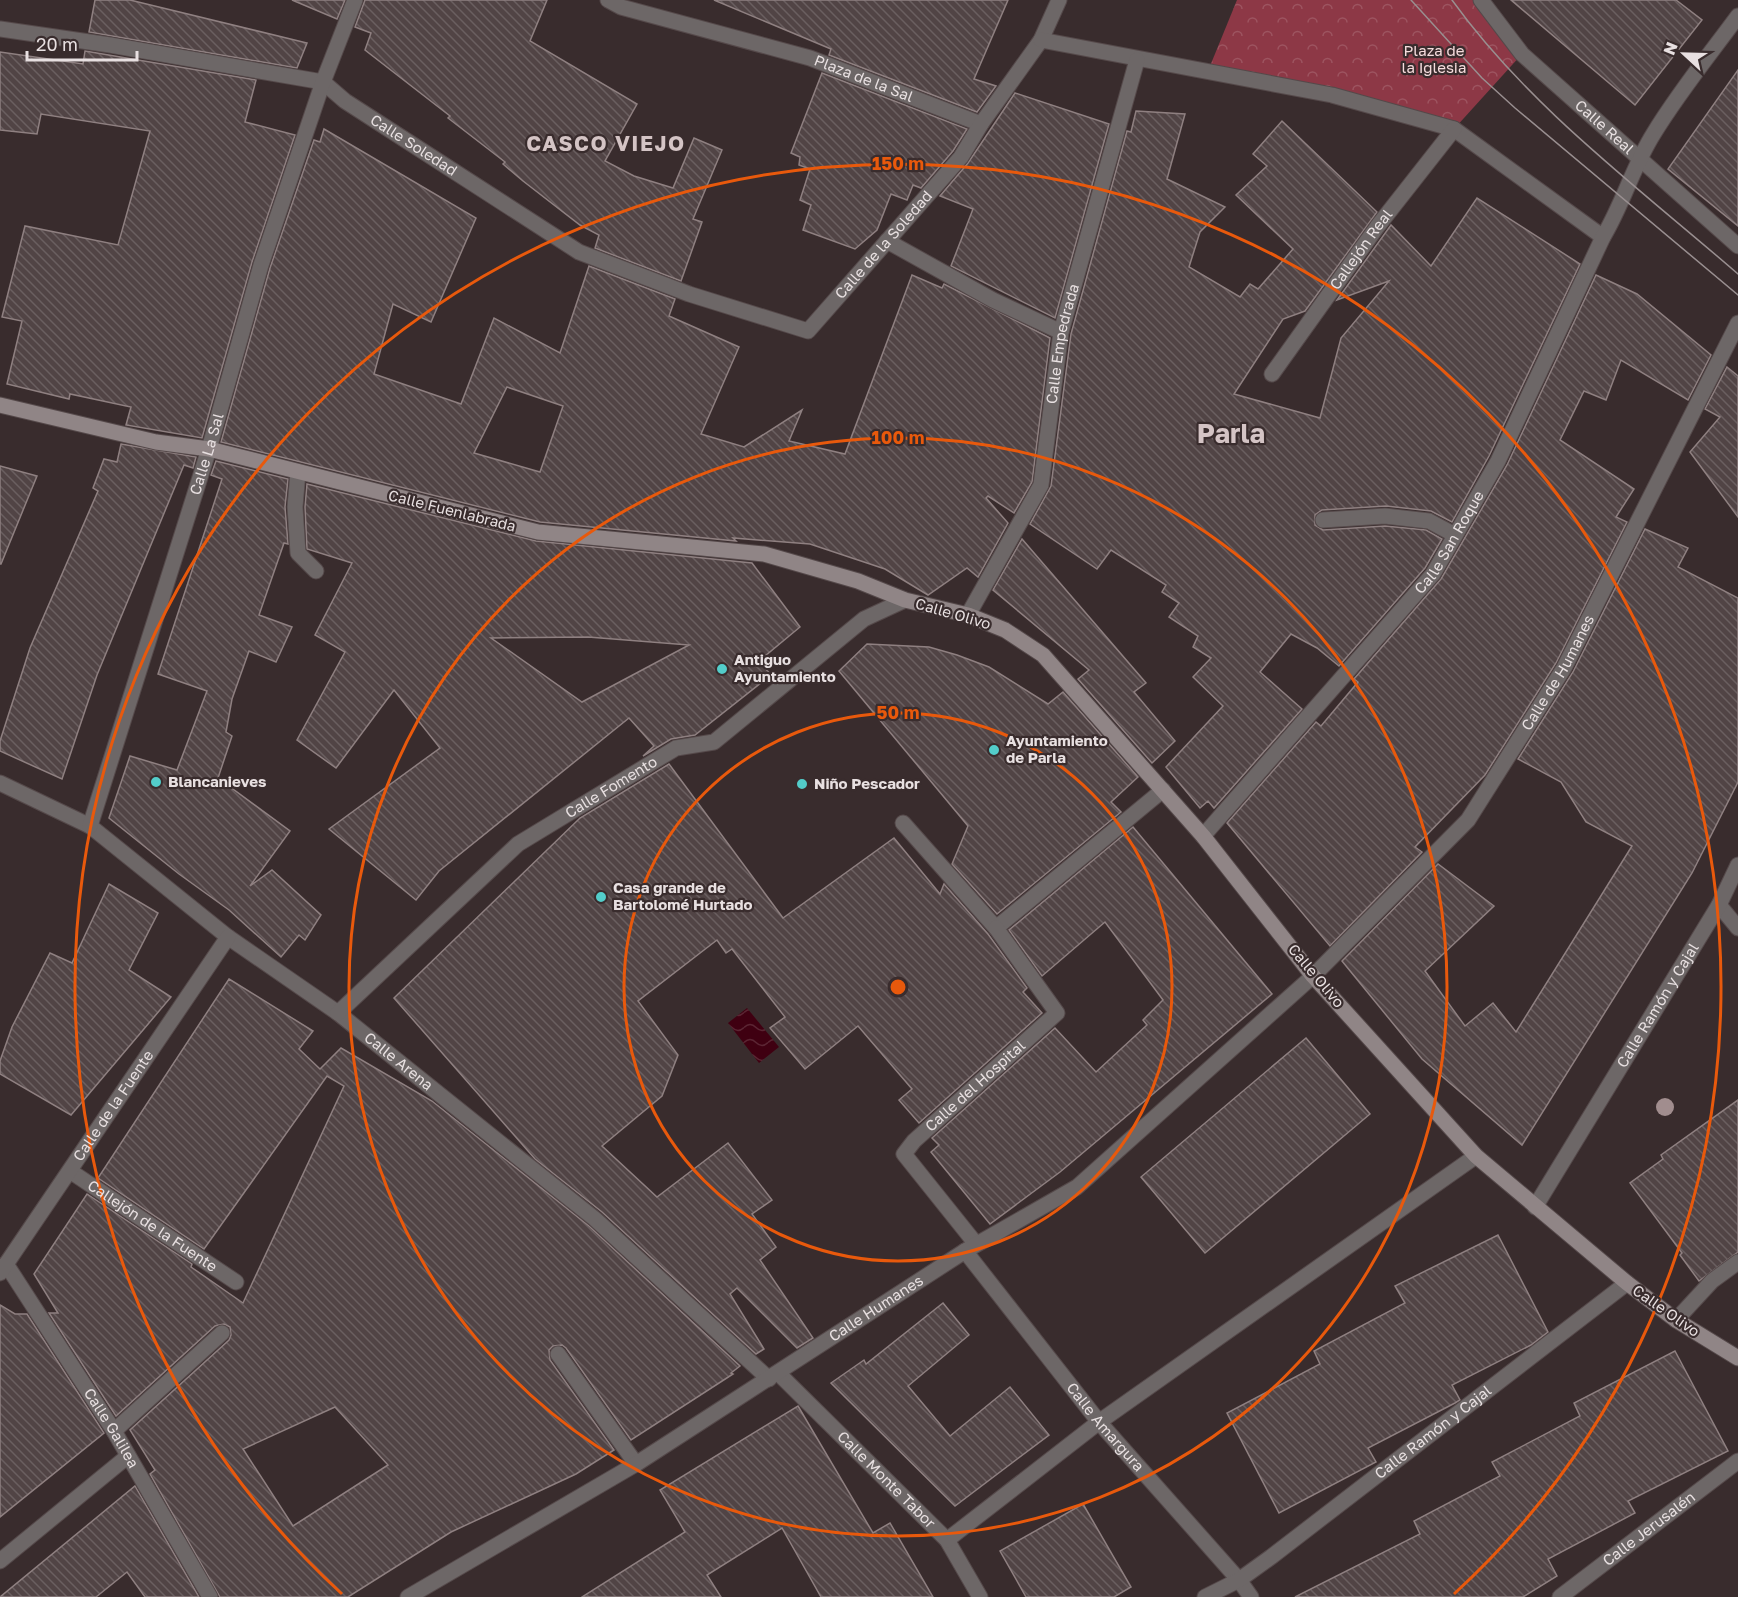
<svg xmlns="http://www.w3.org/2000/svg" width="1738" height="1597" font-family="'Golos Text',sans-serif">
<defs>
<pattern id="park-crowns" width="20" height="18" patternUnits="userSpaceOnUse" patternTransform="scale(1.5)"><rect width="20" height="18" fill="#8d3846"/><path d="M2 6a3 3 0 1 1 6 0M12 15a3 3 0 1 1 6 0" fill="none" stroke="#9d5460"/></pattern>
<pattern id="water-waves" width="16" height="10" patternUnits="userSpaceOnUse" patternTransform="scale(1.5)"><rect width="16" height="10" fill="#3f0011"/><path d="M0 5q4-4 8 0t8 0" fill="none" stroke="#5b2533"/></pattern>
<pattern id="building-back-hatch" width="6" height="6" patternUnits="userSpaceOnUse" patternTransform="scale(1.5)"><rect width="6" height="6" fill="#514445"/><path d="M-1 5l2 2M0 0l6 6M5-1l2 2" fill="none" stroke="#6a5f60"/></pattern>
</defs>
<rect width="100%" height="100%" fill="#392c2d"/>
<!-- park -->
<polygon fill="url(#park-crowns)" points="1237,0 1481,0 1522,54 1454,129 1208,71"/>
<!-- water -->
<polygon fill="url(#water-waves)" points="747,1008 779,1047 759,1063 728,1023"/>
<!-- building -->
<g fill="url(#building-back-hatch)" stroke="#8f8081" stroke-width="1.5" fill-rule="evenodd">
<polygon points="95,0 130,0 307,43 297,68 89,32"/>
<polygon points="292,0 345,0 337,19"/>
<polygon points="365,0 547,0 530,41 637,104 605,161 634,176 673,188 694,138 722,150 693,219 702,222 681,281 595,248 599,235 580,225 523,181 503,164 505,162 448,118 450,116 365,50 371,33 355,27"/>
<polygon points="714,0 1008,0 974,79 996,86 977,112 829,55 831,49"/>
<polygon points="1511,0 1676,0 1702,20 1635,105"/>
<polygon points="85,51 256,80 245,122 295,135 252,262 202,438 126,425 131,407 70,394 69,399 7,384 22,321 2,317 25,226 118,245 150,131 41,114 37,134 0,130 0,52 83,64"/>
<polygon points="1738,70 1738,226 1668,169"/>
<polygon points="822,73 967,129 953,151 921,188 913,185 907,200 891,194 877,230 855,249 803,230 811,205 800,200 810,169 799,165 800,157 791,153"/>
<polygon points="1015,93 1109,124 1055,318 951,266 973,209 940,196 968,163"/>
<polygon points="1136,111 1185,114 1167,179 1225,207 1200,232 1189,267 1240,297 1250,284 1258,289 1293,249 1236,195 1267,166 1253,154 1282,121 1377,212 1305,311 1283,319 1234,394 1320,418 1341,338 1389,281 1337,300 1391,225 1431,266 1477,198 1580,264 1489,456 1452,522 1431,511 1386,506 1322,510 1315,515 1315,525 1323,530 1385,526 1426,530 1442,539 1425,568 1339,666 1317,648 1291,634 1260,672 1302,709 1214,808 1208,801 1200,808 1166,767 1223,706 1193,677 1211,658 1193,647 1198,636 1169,617 1179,603 1162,592 1166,585 1111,550 1097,569 1030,524 1051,486 1071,334 1127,131 1131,132"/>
<path d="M324 129 476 218 431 322 393 304 374 374 461 404 494 318 560 353 589 266 675 299 669 316 739 347 701 434 744 447 802 410 789 441 845 454 912 275 942 288 944 284 1050 338 1032 482 1014 513 988 496 986 498 1008 523 978 577 967 568 928 595 885 569 810 544 733 538 736 541 540 522 221 442 270 268 314 140 320 142ZM507 387 563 406 540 472 474 453Z"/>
<polygon points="1596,275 1637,294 1711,355 1688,400 1621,360 1606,400 1584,391 1560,440 1634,489 1616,517 1627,522 1556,663 1485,775 1415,847 1422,852 1330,946 1227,823 1316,722 1321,726 1358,682 1354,679 1441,579 1507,465"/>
<polygon points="1727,367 1738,376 1738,517 1690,452 1720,417 1705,409"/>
<polygon points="121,444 196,457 193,468 184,465 97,675 62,779 0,751 0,741 30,648 98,491 93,488 104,459 117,462"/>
<polygon points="216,461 288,479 285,507 288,544 284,543 259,615 292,627 276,662 249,651 232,699 226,732 232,736 218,778 290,831 250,886 272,870 321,915 305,940 299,935 281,957 229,910 179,874 109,818 130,756 177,770 207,691 158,674 222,479 211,475"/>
<polygon points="0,466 37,476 1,564 0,564"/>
<path d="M307 484 536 541 752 563 800 627 759 661 771 675 695 735 671 739 643 756 654 746 629 718 439 871 416 900 329 829 440 748 394 690 336 768 297 740 345 652 315 635 352 563 307 549 305 507ZM588 637 689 645 582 702 491 638Z"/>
<polygon points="1645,529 1688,548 1678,567 1738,598 1738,782 1692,873 1522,1145 1422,1059 1342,961 1438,864 1494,906 1425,971 1465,1026 1493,1003 1516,1032 1632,846 1586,822 1561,782 1518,759 1573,672"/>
<polygon points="1022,539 1146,683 1134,692 1175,741 1152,763 1078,679 1089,670 993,590"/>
<polygon points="867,644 929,647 957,655 989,667 1048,704 1063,692 1138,777 1111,802 1121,812 997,914 952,864 968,826 839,671"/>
<polygon points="669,764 783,918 894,838 940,894 944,884 988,934 1027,988 1023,992 1042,1013 919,1123 899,1100 912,1089 858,1026 805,1069 770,1028 785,1017 732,949 726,953 717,940 638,1001 678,1055 662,1096 602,1146 657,1197 728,1143 772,1200 752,1214 776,1247 760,1260 813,1338 797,1348 737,1288 730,1294 764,1349 756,1354 602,1212 535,1159 394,998 580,818"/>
<polygon points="1133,827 1272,994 1060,1172 990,1224 931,1152 939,1145 932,1138 1055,1028 1096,1072 1147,1025 1143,1020 1163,1000 1105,922 1042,976 1009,930"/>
<polygon points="109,884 158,913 129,970 171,997 71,1115 0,1074 0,1061 12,1027 50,953 72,963"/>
<path d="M229 979 313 1031 299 1049 320 1069 341 1048 432 1101 589 1226 740 1366 731 1373 733 1374 631 1440 566 1348 562 1345 553 1346 549 1350 550 1360 614 1450 576 1474 451 1532 348 1597H220L150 1474 155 1470 130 1430 229 1340 231 1335 230 1327 224 1324 215 1326 116 1416 49 1313H58L34 1274 87 1194 192 1264 191 1267 243 1303 344 1086 327 1076 204 1249 98 1178ZM335 1407 388 1465 293 1526 243 1449Z"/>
<polygon points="1306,1038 1370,1114 1205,1253 1141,1177"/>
<polygon points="1738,1100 1738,1252 1699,1281 1680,1255 1682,1253 1630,1183 1663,1159 1661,1155"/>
<polygon points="1498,1235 1548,1332 1531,1345 1452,1385 1460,1400 1455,1403 1368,1448 1376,1462 1279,1513 1227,1413 1320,1364 1314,1351 1405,1303 1395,1286"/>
<polygon points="943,1303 969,1335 908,1386 950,1436 1010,1387 1049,1435 955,1506 831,1383 864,1360 866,1364"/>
<polygon points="0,1305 15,1314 27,1314 104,1433 0,1517"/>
<polygon points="1675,1351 1728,1451 1628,1501 1635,1513 1548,1559 1557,1576 1523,1597 1295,1597 1420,1534 1414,1521 1500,1476 1492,1462 1580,1416 1574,1403"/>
<polygon points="798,1406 873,1533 890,1523 933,1597 821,1597 782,1528 707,1575 721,1597 582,1597 685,1532 660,1490"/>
<polygon points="135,1486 199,1597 145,1597 127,1572 96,1597 0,1597"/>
<polygon points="1083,1504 1131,1587 1114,1597 1026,1597 1000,1551"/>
</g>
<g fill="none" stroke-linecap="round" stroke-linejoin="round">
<defs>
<g id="street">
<path id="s1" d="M608 0 621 7 810 58 981 124"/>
<path id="s2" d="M1481 0 1522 54 1738 246"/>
<path id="s3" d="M0 29 110 45 323 82 345 101 579 252 689 294 808 331 961 157 981 124 1041 40 1059 0"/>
<polyline points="1041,40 1332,95 1454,129 1603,237"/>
<polyline points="887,241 993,300 1061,332"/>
<path id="s4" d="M1272 374 1377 227 1454 129"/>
<polyline points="298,472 295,507 298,553 316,571"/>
<polyline points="1323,520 1385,516 1429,521 1455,535"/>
<path id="s5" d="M968 615 1041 485 1061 332 1137 60"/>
<path id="s6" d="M0 783 90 826 228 937 338 1013 595 1219 769 1379"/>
<polyline points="903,823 996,928 1163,790"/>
<path id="s7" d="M90 826 209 449 261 265 323 82 355 0"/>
<path id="s8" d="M1203 836 1433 574 1498 461 1603 237C1623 204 1633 166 1654 133 1679 92 1710 54 1738 16"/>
<polyline points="1719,905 1738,928"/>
<path id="s9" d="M338 1013 518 844 676 748 714 742 864 619 905 600"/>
<path id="s10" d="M70 1171 236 1282"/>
<path id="s11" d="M1535 1207 1719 905 1738 865"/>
<path id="s12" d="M976 1244 904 1154 914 1141 1057 1013 996 928"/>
<path id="s13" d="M965 1251 1099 1422 1239 1580 1251 1597"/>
<path id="s14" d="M6 1264 114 1431 210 1597"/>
<path id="s15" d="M0 1273 228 937"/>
<polyline points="1676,1320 1712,1281 1738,1262"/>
<polyline points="558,1354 636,1464"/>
<path id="s16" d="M778 1373 947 1540 980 1597"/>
<polyline points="114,1431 222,1333"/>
<polyline points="947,1540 1099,1422 1476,1156"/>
<polyline points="0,1561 128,1456"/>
<path id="s17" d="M408 1597 636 1464 965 1251 1077 1187 1313 976 1468 820 1564 668 1738 323"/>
<path id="s18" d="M1205 1597 1239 1580 1271 1557 1627 1283"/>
<path id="s19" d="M1560 1597 1738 1461"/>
</g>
<polyline id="secondary" points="0,405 156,442 209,449 538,532 764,554 858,581 905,600 968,615 1005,630 1043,655 1203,836 1313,976 1476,1156 1627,1283 1676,1320 1738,1358"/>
</defs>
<!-- street casing -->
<use href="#street" stroke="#55494a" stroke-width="17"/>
<!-- secondary casing -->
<use href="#secondary" stroke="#55494a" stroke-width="17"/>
<!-- street -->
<use href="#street" stroke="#6d6767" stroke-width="15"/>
<!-- secondary -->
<use href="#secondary" stroke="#908586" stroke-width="15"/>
<!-- tram -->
<g stroke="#998f90" stroke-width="1.5">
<polyline points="1411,0 1482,78 1515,108 1738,295"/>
<path d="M1452 0C1529 107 1639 188 1738 274"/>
</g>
</g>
<!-- trees -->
<circle fill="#a18d8e" cx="1665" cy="1107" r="9"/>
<!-- distance rings -->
<g fill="none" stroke="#e8590c" stroke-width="3">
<circle cx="898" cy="987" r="274"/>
<circle cx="898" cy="987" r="549"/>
<path d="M342 1594A823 823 0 1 1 1454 1594"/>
</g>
<!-- markers -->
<g fill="#53cdca" stroke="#392c2d" stroke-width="2">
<circle cx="722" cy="669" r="6"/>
<circle cx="994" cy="750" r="6"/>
<circle cx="156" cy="782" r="6"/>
<circle cx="802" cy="784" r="6"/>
<circle cx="601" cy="897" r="6"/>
</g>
<g text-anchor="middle" stroke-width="4.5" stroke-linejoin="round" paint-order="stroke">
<!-- park labels -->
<g font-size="15" fill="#f6dcdd" stroke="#392c2d">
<text x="1434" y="56">Plaza de<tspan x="1434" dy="17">la Iglesia</tspan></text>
</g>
<!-- street labels -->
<g font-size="15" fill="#e8e0e1" stroke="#392c2d">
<text dy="5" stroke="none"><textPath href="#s1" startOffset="268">Plaza de la Sal</textPath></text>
<text dy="5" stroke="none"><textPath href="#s2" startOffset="178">Calle Real</textPath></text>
<text dy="5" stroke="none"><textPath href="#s3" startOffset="438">Calle Soledad</textPath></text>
<text dy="5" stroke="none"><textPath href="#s3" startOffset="992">Calle de la Soledad</textPath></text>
<text dy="5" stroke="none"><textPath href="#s4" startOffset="153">Callejón Real</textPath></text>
<text dy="5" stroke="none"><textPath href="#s5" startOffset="292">Calle Empedrada</textPath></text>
<text dy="5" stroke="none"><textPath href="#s7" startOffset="390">Calle La Sal</textPath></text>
<text transform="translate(452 511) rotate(14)" y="5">Calle Fuenlabrada</text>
<text dy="5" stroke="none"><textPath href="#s8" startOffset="384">Calle San Roque</textPath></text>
<text transform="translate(953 614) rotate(16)" y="5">Calle Olivo</text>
<text dy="5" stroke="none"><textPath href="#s17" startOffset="1494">Calle de Humanes</textPath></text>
<text dy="5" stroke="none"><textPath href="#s9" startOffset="356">Calle Fomento</textPath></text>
<text transform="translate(1316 976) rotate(50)" y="5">Calle Olivo</text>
<text dy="5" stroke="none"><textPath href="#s11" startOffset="236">Calle Ramón y Cajal</textPath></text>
<text dy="5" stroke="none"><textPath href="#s6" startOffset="488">Calle Arena</textPath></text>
<text dy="5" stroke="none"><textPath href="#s12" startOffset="214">Calle del Hospital</textPath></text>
<text dy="5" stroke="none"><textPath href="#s15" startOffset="202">Calle de la Fuente</textPath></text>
<text dy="5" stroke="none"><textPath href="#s10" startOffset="99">Callejón de la Fuente</textPath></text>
<text dy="5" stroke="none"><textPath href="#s17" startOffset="550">Calle Humanes</textPath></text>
<text transform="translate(1666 1311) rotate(35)" y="5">Calle Olivo</text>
<text dy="5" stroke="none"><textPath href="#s13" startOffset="225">Calle Amargura</textPath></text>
<text dy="5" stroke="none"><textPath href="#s14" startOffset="195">Calle Galilea</textPath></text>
<text dy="5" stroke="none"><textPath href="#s18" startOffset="282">Calle Ramón y Cajal</textPath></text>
<text dy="5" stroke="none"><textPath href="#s16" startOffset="152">Calle Monte Tabor</textPath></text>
<text dy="5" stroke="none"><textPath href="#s19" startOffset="112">Calle Jerusalén</textPath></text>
</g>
<!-- poi labels -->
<g font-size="15" font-weight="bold" fill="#e8e0e1" stroke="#392c2d" text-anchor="start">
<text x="734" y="665">Antiguo<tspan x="734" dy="17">Ayuntamiento</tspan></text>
<text x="1006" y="746">Ayuntamiento<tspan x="1006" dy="17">de Parla</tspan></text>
<text x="168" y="787">Blancanieves</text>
<text x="814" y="789">Niño Pescador</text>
<text x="613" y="893">Casa grande de<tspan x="613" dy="17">Bartolomé Hurtado</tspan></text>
</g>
<!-- district labels -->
<g font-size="21" font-weight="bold" letter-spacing="1.5" fill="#d4c4c5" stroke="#392c2d">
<text x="606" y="151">CASCO VIEJO</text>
</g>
<!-- town labels -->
<g font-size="27" font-weight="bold" fill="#d4c4c5" stroke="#392c2d">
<text x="1231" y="443">Parla</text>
</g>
</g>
<circle cx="898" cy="987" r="9" fill="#e8590c" stroke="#392c2d" stroke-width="3"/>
<g font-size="18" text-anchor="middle" font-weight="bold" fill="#e8590c" stroke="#392c2d" stroke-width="4.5" stroke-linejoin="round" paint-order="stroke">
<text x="898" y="170">150 m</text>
<text x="898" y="444">100 m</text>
<text x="898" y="719">50 m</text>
</g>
<!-- north arrow -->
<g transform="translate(1684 54) rotate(292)" stroke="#392c2d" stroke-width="4.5" paint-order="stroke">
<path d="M0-4.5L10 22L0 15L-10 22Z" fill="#e8e0e1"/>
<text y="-9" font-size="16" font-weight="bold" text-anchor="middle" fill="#e8e0e1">N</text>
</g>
<!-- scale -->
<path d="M27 51v9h110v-9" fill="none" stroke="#e8e0e1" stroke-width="3"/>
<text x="36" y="51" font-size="18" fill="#e8e0e1" stroke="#392c2d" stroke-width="4.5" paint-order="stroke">20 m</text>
</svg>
